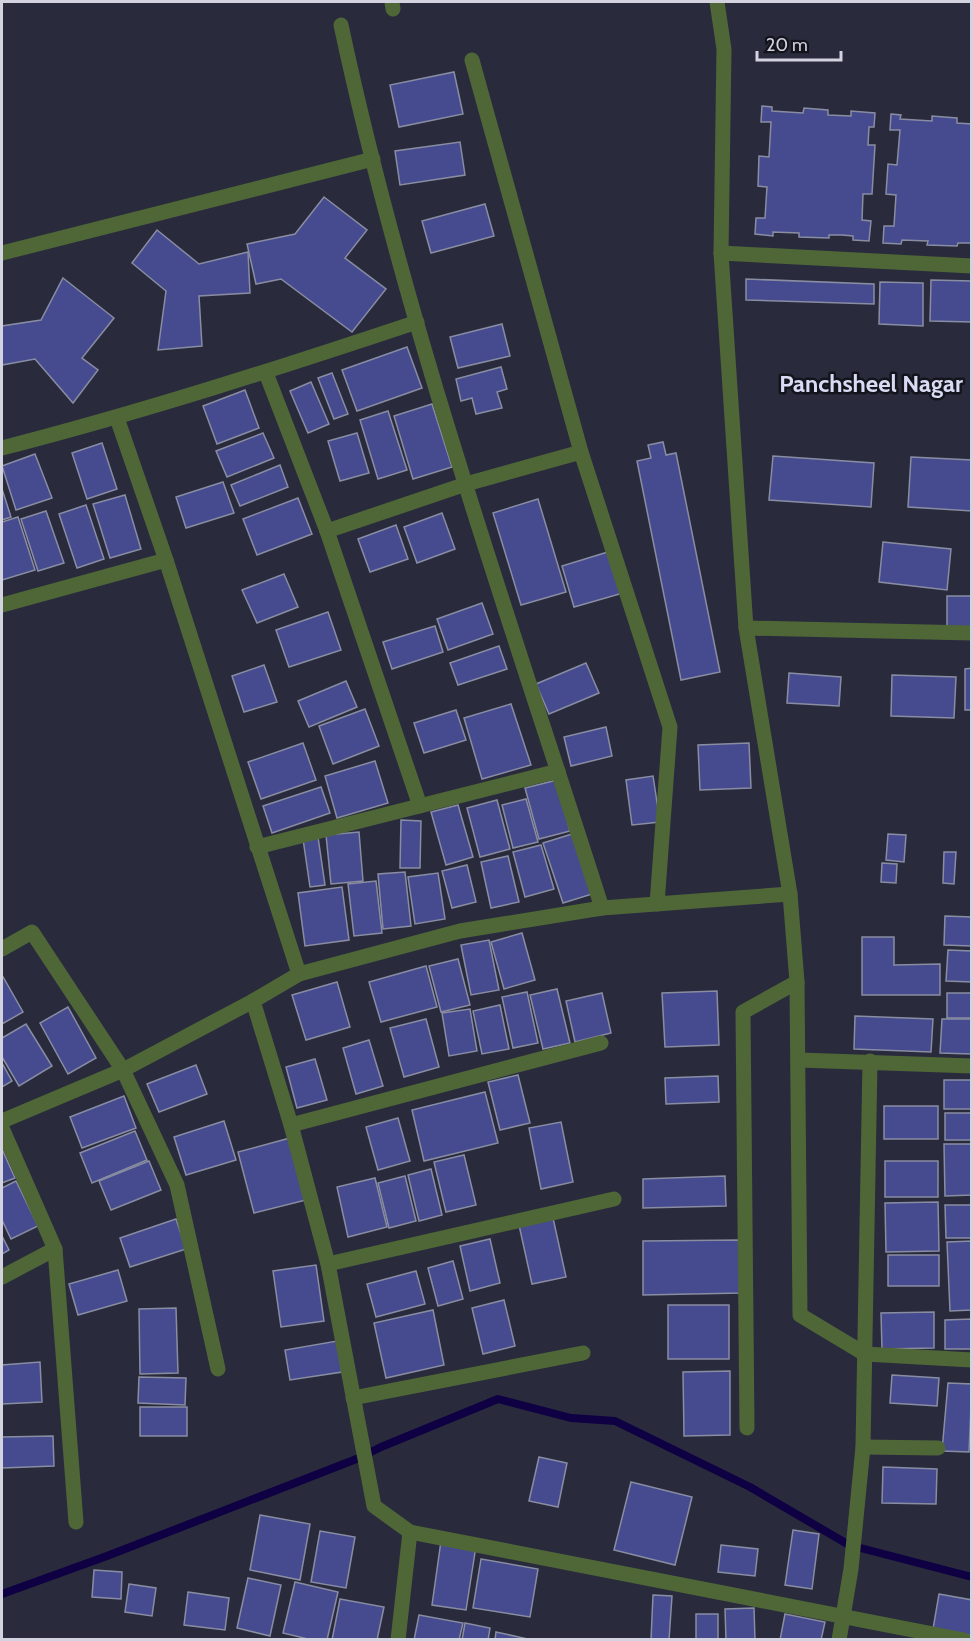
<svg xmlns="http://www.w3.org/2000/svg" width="973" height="1641" font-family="Cabin,sans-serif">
<rect width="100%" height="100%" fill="#292b3d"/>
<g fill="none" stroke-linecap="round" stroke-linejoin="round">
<!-- stream -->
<polyline stroke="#0e0042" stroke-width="8" points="2,1594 107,1556 359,1458 381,1447 498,1399 571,1418 615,1421 750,1487 849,1545 972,1577"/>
</g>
<!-- building -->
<g fill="#464a8f" stroke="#898da2" stroke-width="1.5">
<polygon points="454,72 463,114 399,127 390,85"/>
<polygon points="762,106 772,107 772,111 803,113 804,108 828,110 828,115 851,116 851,111 875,113 874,127 869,127 868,145 875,145 872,194 863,194 862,220 871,221 869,241 853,240 853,236 842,235 829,235 829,238 799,237 799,233 773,232 773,236 755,234 756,218 765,218 767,187 758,186 759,156 769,157 771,122 761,122"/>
<polygon points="891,114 901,115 900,119 932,121 932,116 957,118 957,123 972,124 972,243 958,243 957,246 927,245 928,241 902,240 901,244 883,243 884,226 894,226 896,195 886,194 888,164 897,165 900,130 890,130"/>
<polygon points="460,142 465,175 400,185 395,151"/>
<polygon points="324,197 367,230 345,258 386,289 352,332 281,279 256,284 247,244 295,234"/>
<polygon points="485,204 494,236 431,253 422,221"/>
<polygon points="157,230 199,264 248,252 250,293 199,296 202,346 158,350 166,291 132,263"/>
<polygon points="63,278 114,318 82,358 98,370 73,403 35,359 2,365 2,326 41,320"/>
<polygon points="746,279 874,284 874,304 746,300"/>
<polygon points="931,280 972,281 972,322 930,321"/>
<polygon points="880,282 923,283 923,326 879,324"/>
<polygon points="502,324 510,356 458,368 450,337"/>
<polygon points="407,347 422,388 357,411 342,370"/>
<polygon points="501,367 507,389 497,392 502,408 476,414 472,398 461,401 456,379"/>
<polygon points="332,373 348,414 334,419 318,378"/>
<polygon points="311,382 329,424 308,433 290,391"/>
<polygon points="245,390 259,428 217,444 203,406"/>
<polygon points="432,404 452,467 413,479 394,416"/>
<polygon points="388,411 407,470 378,479 360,420"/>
<polygon points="263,433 274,458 227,477 216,451"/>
<polygon points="357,433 369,473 340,481 328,441"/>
<polygon points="663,442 666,455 676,453 720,672 681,680 637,461 651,458 648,445"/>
<polygon points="102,443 117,489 87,499 72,453"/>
<polygon points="35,454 52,498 16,510 2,466"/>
<polygon points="773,456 874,463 871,507 769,500"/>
<polygon points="911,457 972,460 972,511 908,507"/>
<polygon points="280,465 288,487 240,506 231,485"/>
<polygon points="223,482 234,513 186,528 176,497"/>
<polygon points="2,489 11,517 2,520"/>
<polygon points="125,495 141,549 110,558 93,504"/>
<polygon points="298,498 312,534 257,555 243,519"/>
<polygon points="538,499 566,592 521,605 493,513"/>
<polygon points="86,505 104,559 77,568 59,514"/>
<polygon points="46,511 64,563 38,571 21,519"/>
<polygon points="442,513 455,549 417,563 404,527"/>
<polygon points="18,517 35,570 2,580 2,522"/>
<polygon points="396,525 408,559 370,572 358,539"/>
<polygon points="883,542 951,549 947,590 879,582"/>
<polygon points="611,551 623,593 574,607 562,566"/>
<polygon points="284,574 298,607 257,623 242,590"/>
<rect x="947" y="596" width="25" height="32"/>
<polygon points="482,603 493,634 448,650 437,619"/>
<polygon points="328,612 341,650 289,667 276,630"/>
<polygon points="435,626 443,652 392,669 383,642"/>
<polygon points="499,646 507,669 458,685 450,663"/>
<polygon points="586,663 599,693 549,714 536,684"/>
<polygon points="264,665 277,702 244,712 232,676"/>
<polygon points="972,668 972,710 965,710 965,669"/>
<polygon points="789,673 841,677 839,706 787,703"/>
<polygon points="892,675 956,677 954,718 891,716"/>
<polygon points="346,681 357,707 309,727 298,701"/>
<polygon points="511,704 531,765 482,779 464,718"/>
<polygon points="365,709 379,746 333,764 319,726"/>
<polygon points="456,710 466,740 424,753 414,723"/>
<polygon points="606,727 612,756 571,766 564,737"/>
<polygon points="303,743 316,780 261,799 248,762"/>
<polygon points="749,743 751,788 700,790 698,745"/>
<polygon points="375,761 388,803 337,818 325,776"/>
<polygon points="653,776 660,822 632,825 626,780"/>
<polygon points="557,780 570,831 539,839 525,788"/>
<polygon points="321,787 330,813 272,833 263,806"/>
<polygon points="526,799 538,842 513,848 502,805"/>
<polygon points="497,800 510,849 480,857 467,808"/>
<polygon points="458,805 473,857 446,865 431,812"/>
<polygon points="401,820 421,821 420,868 400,868"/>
<polygon points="359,832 363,881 331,884 326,835"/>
<polygon points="572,834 592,894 563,903 543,843"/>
<polygon points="888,834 906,835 904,862 886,860"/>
<polygon points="318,837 325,885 310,887 303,839"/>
<polygon points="541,845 554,889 525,897 513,852"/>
<polygon points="944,852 956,852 954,884 943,883"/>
<polygon points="508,856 519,902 491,908 481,862"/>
<polygon points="882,863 897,864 896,883 881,882"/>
<polygon points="467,865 476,902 452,908 442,871"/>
<polygon points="405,872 411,926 383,929 378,874"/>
<polygon points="438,873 445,919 415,924 408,877"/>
<polygon points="376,881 382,933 354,936 348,884"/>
<polygon points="342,887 349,940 305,946 298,893"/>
<polygon points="945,916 972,917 972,946 944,945"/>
<polygon points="522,933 535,980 504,989 491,942"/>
<polygon points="862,937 894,937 894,965 940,964 940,995 862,995"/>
<polygon points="489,940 499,990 471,995 461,945"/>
<polygon points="948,950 972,951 972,982 946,981"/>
<polygon points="458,959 470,1005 441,1012 429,966"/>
<polygon points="426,966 437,1007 381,1022 369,982"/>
<polygon points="2,975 23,1012 2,1024"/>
<polygon points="337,982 350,1027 306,1040 292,995"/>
<polygon points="557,989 570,1043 543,1049 530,995"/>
<polygon points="717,991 719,1045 665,1047 662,993"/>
<polygon points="527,992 538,1043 513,1048 502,997"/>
<polygon points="602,993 611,1033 575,1042 566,1001"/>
<rect x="947" y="993" width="25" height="25"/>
<polygon points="500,1005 509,1049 482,1054 473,1011"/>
<polygon points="68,1007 96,1058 68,1074 40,1023"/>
<polygon points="470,1009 477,1051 449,1056 442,1013"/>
<polygon points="855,1016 933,1019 931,1052 854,1049"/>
<polygon points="426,1019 439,1067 404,1077 390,1028"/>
<polygon points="942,1019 972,1019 972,1054 940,1053"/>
<polygon points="26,1024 52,1066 19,1086 2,1057 2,1038"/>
<polygon points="369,1040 383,1086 356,1094 343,1048"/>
<polygon points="315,1059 327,1100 297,1108 286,1067"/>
<polygon points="2,1063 12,1081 2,1087"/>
<polygon points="196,1065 207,1094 159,1112 147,1084"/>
<polygon points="518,1075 530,1123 500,1130 488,1082"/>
<polygon points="718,1076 719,1102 666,1104 665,1078"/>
<rect x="944" y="1080" width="28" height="29"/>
<polygon points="485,1092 498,1143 424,1161 412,1110"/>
<polygon points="124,1096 136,1128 82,1148 70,1117"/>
<rect x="884" y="1106" width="54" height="33"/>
<rect x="945" y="1113" width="27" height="27"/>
<polygon points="398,1118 410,1161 378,1170 366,1127"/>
<polygon points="224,1121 236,1160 186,1175 174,1137"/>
<polygon points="561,1122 573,1182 541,1189 529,1128"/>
<polygon points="135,1131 147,1160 92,1183 80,1153"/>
<polygon points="290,1138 306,1200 254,1213 238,1152"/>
<polygon points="944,1144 972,1144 972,1195 945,1196"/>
<polygon points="2,1149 15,1178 2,1183"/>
<polygon points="464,1155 476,1205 446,1212 434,1162"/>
<polygon points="149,1161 161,1190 111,1210 99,1181"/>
<rect x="885" y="1161" width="53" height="36"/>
<polygon points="431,1169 442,1215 419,1221 408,1175"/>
<polygon points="405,1176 416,1221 389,1228 378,1183"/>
<polygon points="725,1176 726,1206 643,1208 643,1179"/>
<polygon points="375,1178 387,1227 348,1237 337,1187"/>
<polygon points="16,1181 38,1226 11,1239 2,1220 2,1188"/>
<polygon points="938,1202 939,1251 886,1252 885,1203"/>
<polygon points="945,1205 972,1205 972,1238 946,1238"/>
<polygon points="553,1218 566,1277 532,1284 519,1225"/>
<polygon points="176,1219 186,1249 130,1267 120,1238"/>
<polygon points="2,1236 9,1250 2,1254"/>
<polygon points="490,1239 500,1283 470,1291 460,1246"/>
<polygon points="740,1240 741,1293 643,1295 643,1241"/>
<polygon points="972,1241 972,1310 950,1311 947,1242"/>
<rect x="888" y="1255" width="51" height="31"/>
<polygon points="453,1261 463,1299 438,1306 428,1268"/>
<polygon points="316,1265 324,1321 281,1327 273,1271"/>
<polygon points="118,1270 127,1301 78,1315 69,1284"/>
<polygon points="416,1271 425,1304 376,1317 367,1284"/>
<polygon points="504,1300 515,1346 483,1354 472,1308"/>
<rect x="668" y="1305" width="61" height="54"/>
<polygon points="176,1308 178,1373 140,1374 139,1309"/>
<polygon points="433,1310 444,1365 386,1378 374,1323"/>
<polygon points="934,1312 934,1348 882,1349 881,1313"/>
<polygon points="972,1319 972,1349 945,1349 945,1320"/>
<polygon points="337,1341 342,1372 290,1380 285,1350"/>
<polygon points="40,1362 42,1402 2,1404 2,1365"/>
<polygon points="730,1371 730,1435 684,1436 683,1372"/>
<polygon points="892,1375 939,1378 937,1406 890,1403"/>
<polygon points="139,1377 186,1378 185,1405 138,1403"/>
<polygon points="948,1383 972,1384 969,1452 942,1451"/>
<rect x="140" y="1407" width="47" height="29"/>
<polygon points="53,1436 54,1466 2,1468 2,1437"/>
<polygon points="539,1457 567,1463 558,1507 529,1501"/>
<polygon points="883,1467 937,1469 936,1504 882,1503"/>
<polygon points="631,1482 692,1497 675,1565 614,1550"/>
<polygon points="260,1515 310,1524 300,1580 250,1570"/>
<polygon points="793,1530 819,1534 812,1589 785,1585"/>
<polygon points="320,1531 355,1537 346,1588 311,1582"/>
<polygon points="441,1541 476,1546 466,1610 432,1605"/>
<polygon points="721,1545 758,1549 755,1576 718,1572"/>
<polygon points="481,1559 538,1569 530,1617 473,1608"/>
<polygon points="94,1570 122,1572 121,1599 92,1597"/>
<polygon points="248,1578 281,1585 270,1636 237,1628"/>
<polygon points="295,1582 338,1592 327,1640 312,1640 283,1633"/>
<polygon points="129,1584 156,1588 152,1616 125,1612"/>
<polygon points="188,1592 229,1598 225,1630 184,1625"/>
<polygon points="939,1594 972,1600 972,1636 933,1629"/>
<polygon points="653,1595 672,1596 669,1640 651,1640"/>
<polygon points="340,1599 384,1607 377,1640 332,1640"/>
<polygon points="754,1608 755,1640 726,1640 725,1609"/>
<rect x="696" y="1614" width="22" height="26"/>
<polygon points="785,1614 825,1622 821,1640 780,1640"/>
<polygon points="419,1615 463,1623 459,1640 414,1640"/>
<polygon points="465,1623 490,1628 488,1640 462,1640"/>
<polygon points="496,1632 528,1639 528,1640 495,1640"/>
</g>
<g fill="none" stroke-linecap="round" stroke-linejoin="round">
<!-- street -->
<g stroke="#4f6737" stroke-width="15">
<polyline points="392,2 393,9"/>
<polyline points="717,2 724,49 721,253 746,628 790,894 797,982 800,1315 865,1354 972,1360"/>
<path d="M341 25C405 325 509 616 602 908"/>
<polyline points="472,60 581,452 670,727 657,904"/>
<polyline points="2,253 373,159"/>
<polyline points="721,253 972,266"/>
<polyline points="266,373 327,531 420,806"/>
<polyline points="117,418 166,560 299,974"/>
<path d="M2 448C142 412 279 368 417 322"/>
<polyline points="327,531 466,484 581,452"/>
<polyline points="2,605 166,560"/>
<polyline points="746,628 972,633"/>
<polyline points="257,847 558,771"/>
<polyline points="2,949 32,932 123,1070 177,1185 218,1369"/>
<polyline points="253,1001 291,1125 328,1264 374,1506 410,1532 964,1640"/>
<polyline points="799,1060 972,1066"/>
<polyline points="2,1121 123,1070 253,1001 299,974 460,931 602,908 790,894"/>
<polyline points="291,1125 601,1043"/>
<polyline points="2,1128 55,1249 76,1522"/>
<polyline points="328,1264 614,1199"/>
<polyline points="2,1277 55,1249"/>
<polyline points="353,1398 583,1353"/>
<polyline points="747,1428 743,1012 797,982"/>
<polyline points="863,1447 938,1448"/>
<polyline points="398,1640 410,1532"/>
<polyline points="839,1640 851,1569 863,1447 870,1061"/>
</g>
</g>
<g text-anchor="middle" stroke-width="5" stroke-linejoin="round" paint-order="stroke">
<!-- neighbourhood labels -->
<g font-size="24" font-weight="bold" fill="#d8dbf3" stroke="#13141c">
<text x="871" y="392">Panchsheel Nagar</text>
</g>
</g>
<!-- border -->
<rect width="973" height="1641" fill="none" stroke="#d2d3df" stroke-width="6"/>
<!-- scale -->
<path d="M757 51v9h84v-9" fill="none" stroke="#d2d3df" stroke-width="3"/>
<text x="766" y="51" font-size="18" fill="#d2d3df" stroke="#13141c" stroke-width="4.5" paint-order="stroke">20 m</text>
</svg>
